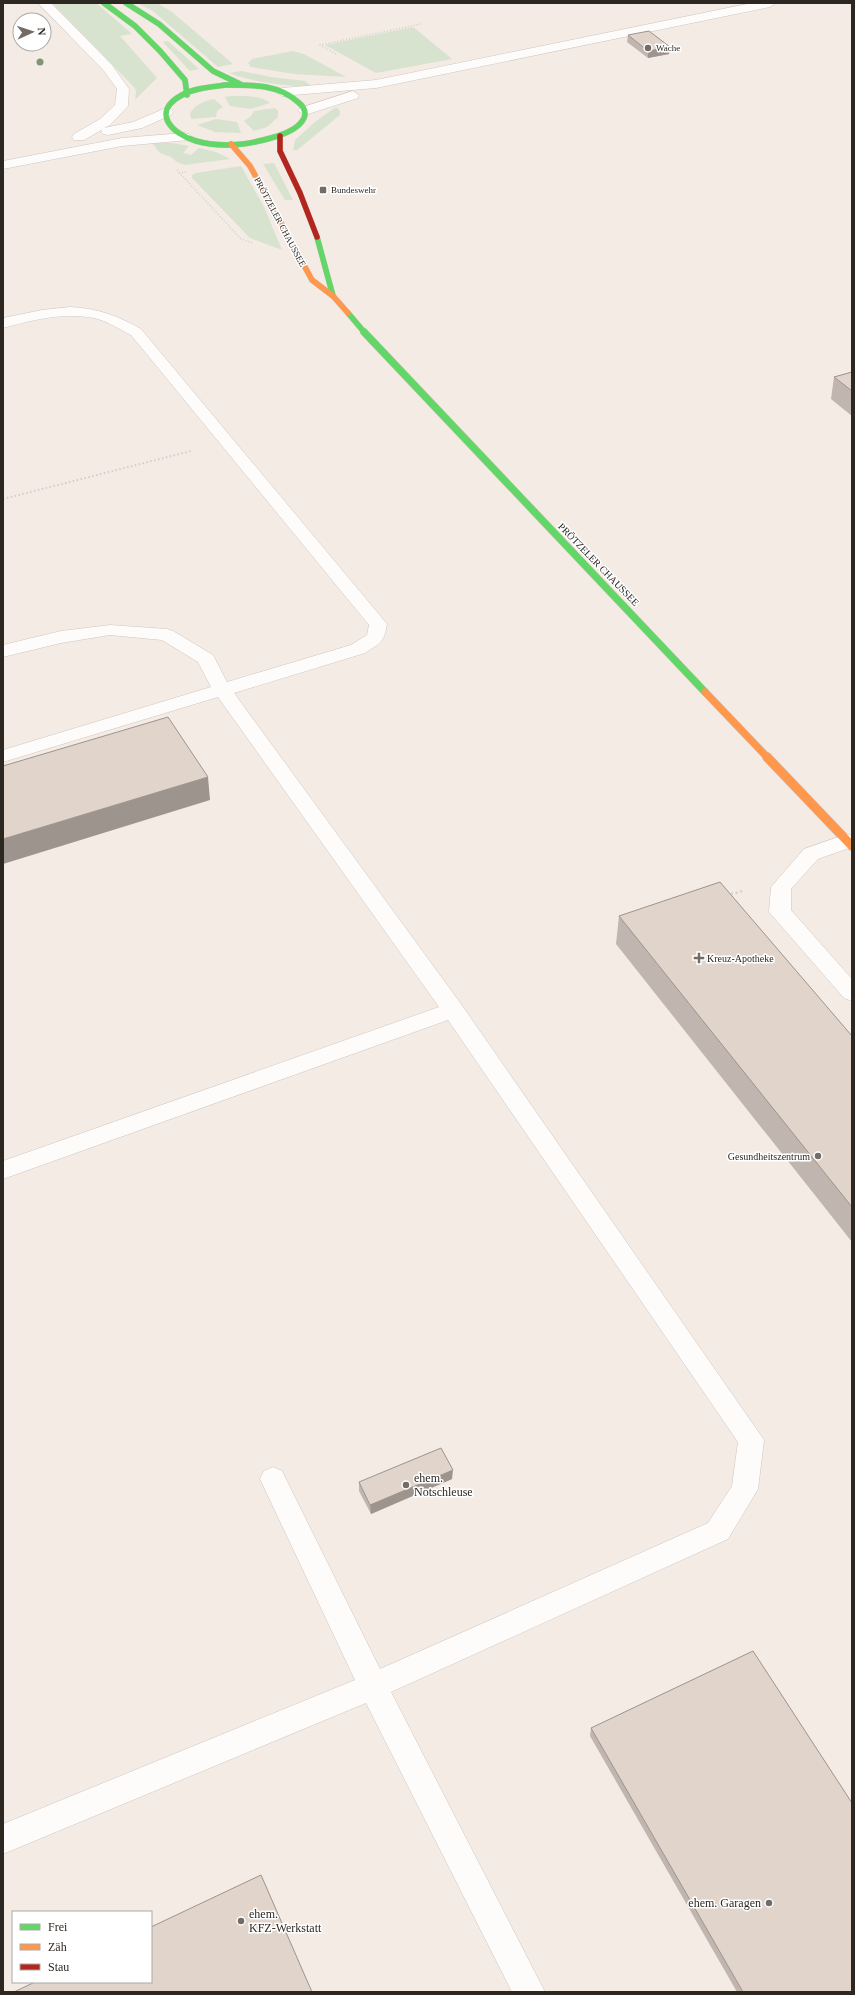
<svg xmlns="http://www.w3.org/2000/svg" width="855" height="1995" font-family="'Times New Roman',serif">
<rect width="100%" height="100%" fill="#f4ebe4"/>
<!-- green -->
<g fill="#d7e3ce">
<polygon points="52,3 96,3 132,34 120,36 157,78 135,100 136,91 134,87"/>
<polygon points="137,3 157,3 172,12 233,64 218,67 153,11"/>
<polygon points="413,27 452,59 376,73 325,45"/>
<polygon points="168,41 199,69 190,71 163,42"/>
<polygon points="293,51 304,54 346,77 294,74 251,67 248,63 252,59"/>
<path d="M241 71 271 77 305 81 311 86C285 87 254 82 229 73Z"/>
<path d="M231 96C244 96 259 95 270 103L251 109 230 106 225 97Z"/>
<path d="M214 99 223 107 217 111 216 117 191 119 190 113C196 104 204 101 214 99Z"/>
<polygon points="336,107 340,111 340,115 297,150 293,150 295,140 315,122"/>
<polygon points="275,108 278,111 278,117 267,127 254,131 244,121 251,116 254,111"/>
<polygon points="216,119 237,122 241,133 215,132 197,125"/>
<polygon points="152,143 172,143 189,146 183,153 191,155 199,148 216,152 230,159 185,165 177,162 171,157 160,153"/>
<polygon points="274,163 293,200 285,200 263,164"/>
<polygon points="241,166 264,207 282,250 250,238 192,178 192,175 196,173"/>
</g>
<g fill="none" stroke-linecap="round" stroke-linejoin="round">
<defs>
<g id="lane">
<polygon points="38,3 51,3 112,65 129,89 128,106 110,125 104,128 133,122 166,108 171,109 173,112 171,115 142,128 108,135 103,134 101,131 103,129 84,140 74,140 72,137 74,134 100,119 115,105 117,89 104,71"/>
<polygon points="752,3 776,3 770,7 376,88 282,96 276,92 282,88 376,80"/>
<polygon points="353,91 359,95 358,98 305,115 298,111 300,108"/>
<polygon points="184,133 189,134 191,137 189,140 122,146 3,169 3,161 122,138"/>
<path d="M70 307C97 308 118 316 141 329L387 624C384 643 380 643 365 653L234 693 461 1004 764 1440 758 1489 728 1539 391 1692 545 1992H512L366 1703 3 1854V1824L355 1680 260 1479 264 1471 273 1467 282 1471 380 1669 708 1523 732 1486 738 1442 448 1020 3 1179V1161L439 1007 218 697 3 762V750L211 687 198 662 162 640 110 635 61 643 3 657V645L61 631 110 625 167 629 173 631 213 655 227 682 351 645 367 635 369 625 131 335C119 329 107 321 94 318 64 312 32 320 3 328V318L42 310Z"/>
<polygon points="847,834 852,836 852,847 818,859 791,889 791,910 852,979 852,1001 844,998 769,912 771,887 804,849"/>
</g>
<g id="fast-far1">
<polyline points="104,3 135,26 160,51 185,80 187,95"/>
<polyline points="126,3 159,24 213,71 240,84"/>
<path d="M226 85C251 85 278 84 298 102 303 106 307 111 304 118 299 129 282 135 271 138 247 145 221 148 196 141 172 134 150 112 182 95 195 88 211 87 226 85Z"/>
<polyline points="317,237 333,296"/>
<polyline points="348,313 365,333"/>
</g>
<polyline id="fast" points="364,332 705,692"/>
<polyline id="slow-far2" points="231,144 250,166 312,280 333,296 348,313"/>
<polyline id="slow-far1" points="705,692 768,758"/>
<polyline id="slow" points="767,757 852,846"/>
<polyline id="jam" points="280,136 280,151 300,193 317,237"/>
</defs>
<!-- lane casing -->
<use href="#lane" stroke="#cec6c1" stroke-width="1"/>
<!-- fast-far1 casing -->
<use href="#fast-far1" stroke="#cec6c1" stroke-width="6"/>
<!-- fast casing -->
<use href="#fast" stroke="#cec6c1" stroke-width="8"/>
<!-- slow-far2 casing -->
<use href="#slow-far2" stroke="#cec6c1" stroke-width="6"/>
<!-- slow-far1 casing -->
<use href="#slow-far1" stroke="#cec6c1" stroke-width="8"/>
<!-- slow casing -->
<use href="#slow" stroke="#cec6c1" stroke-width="10"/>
<!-- jam casing -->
<use href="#jam" stroke="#cec6c1" stroke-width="6"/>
<!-- path-far2 -->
<g stroke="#d2cecd" stroke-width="1.5" stroke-dasharray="1 2" stroke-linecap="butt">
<polyline points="336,54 320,45 421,24"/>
<polyline points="177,170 241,239 253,243"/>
<polyline points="179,173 186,172"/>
</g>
<!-- path-far1 -->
<polyline stroke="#d2cecd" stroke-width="2" stroke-dasharray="1.5 2.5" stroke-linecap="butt" points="3,499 191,451"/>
<!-- path -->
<polyline stroke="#d2cecd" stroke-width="2.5" stroke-dasharray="2 3" stroke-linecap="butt" points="726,892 733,894 742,891"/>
<!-- lane -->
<use href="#lane" fill="#fdfcfb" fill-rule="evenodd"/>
<!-- fast-far1 -->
<use href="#fast-far1" stroke="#63d668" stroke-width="5.5"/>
<!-- fast -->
<use href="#fast" stroke="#63d668" stroke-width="7"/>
<!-- slow-far2 -->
<use href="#slow-far2" stroke="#ff974d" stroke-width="5.5"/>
<!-- slow-far1 -->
<use href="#slow-far1" stroke="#ff974d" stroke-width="7"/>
<!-- slow -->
<use href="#slow" stroke="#ff974d" stroke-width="9"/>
<!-- jam -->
<use href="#jam" stroke="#b3261e" stroke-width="5.5"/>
</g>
<!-- trees -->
<circle fill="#809476" cx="40" cy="62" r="3.5"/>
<!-- wall -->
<g fill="#c1b6af">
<polygon points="628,35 669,54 648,58 627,42"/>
<polygon points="852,372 852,416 831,399 834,377"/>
<polygon points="619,916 852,1036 852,1242 616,944"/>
<polygon points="452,1479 371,1514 359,1491 359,1482"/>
<polygon points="591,1728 852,1992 737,1992 590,1736"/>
</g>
<!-- shaded-wall -->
<g fill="#9d948e">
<polygon points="670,47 669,54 648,58 648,51"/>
<polygon points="208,777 210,800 3,864 3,839"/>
<polygon points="453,1470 452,1479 371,1514 370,1505"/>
</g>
<!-- building -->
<g fill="#e0d4cb" stroke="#9d948e">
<polygon points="649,31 670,47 648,51 628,35"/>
<polygon points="852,372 852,391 834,377"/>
<polygon points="168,717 208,777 3,839 3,766"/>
<polygon points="720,882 852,1036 852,1207 619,916"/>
<polygon points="441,1448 453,1470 370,1505 359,1482"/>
<polygon points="753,1651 852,1803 852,1992 743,1992 591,1728"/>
<polygon points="261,1875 312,1992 14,1992 35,1982 151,1982 151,1927"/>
</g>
<!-- markers -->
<g fill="#736c66" stroke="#fff" stroke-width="1.5">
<circle cx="648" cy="48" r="4"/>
<rect x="319" y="186" width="8" height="8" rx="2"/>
<path d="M697 952h4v4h4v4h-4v4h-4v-4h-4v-4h4z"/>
<circle cx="818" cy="1156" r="4"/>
<circle cx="406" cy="1485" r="4"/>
<circle cx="769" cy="1903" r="4"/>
<circle cx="241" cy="1921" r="4"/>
</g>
<g text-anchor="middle" stroke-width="3" stroke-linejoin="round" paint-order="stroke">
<!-- far-poi labels -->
<g font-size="9" fill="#2d2722" stroke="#fff" text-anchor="start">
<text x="656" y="51">Wache</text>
<text x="331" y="193">Bundeswehr</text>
</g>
<!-- far-street labels -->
<g font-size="9" fill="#2d2722" stroke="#fff">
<text transform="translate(280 222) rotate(62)" y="3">PRÖTZELER CHAUSSEE</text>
</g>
<!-- street labels -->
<g font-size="10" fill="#2d2722" stroke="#fff">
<text transform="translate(599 564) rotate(46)" y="4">PRÖTZELER CHAUSSEE</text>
</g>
<!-- poi labels -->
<g font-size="10" fill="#2d2722" stroke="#fff" text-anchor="start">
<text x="707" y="962">Kreuz-Apotheke</text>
<text x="810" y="1160" text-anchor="end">Gesundheitszentrum</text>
</g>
<!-- near-poi labels -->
<g font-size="12" fill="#2d2722" stroke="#fff" text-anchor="start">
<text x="414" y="1482">ehem.<tspan x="414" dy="14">Notschleuse</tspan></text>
<text x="761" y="1907" text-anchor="end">ehem. Garagen</text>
<text x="249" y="1918">ehem.<tspan x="249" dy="14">KFZ-Werkstatt</tspan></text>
</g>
</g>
<!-- border -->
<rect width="855" height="1995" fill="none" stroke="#2d2722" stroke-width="8"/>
<!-- legend -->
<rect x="12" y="1911" width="140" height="72" fill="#ffffff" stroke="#aba9a7"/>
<rect x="20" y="1924" width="20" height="6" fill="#63d668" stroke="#aba9a7"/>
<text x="48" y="1931" font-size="12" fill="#2d2722">Frei</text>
<rect x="20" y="1944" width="20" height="6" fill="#ff974d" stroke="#aba9a7"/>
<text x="48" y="1951" font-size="12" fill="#2d2722">Zäh</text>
<rect x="20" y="1964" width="20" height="6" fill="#b3261e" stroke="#aba9a7"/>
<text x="48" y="1971" font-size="12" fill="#2d2722">Stau</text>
<!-- north arrow -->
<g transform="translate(32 32) rotate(87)"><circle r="19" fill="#ffffff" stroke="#aba9a7"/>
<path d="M0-3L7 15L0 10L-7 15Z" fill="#736c66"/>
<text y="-6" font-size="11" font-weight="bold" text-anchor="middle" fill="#2d2722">N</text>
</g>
</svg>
